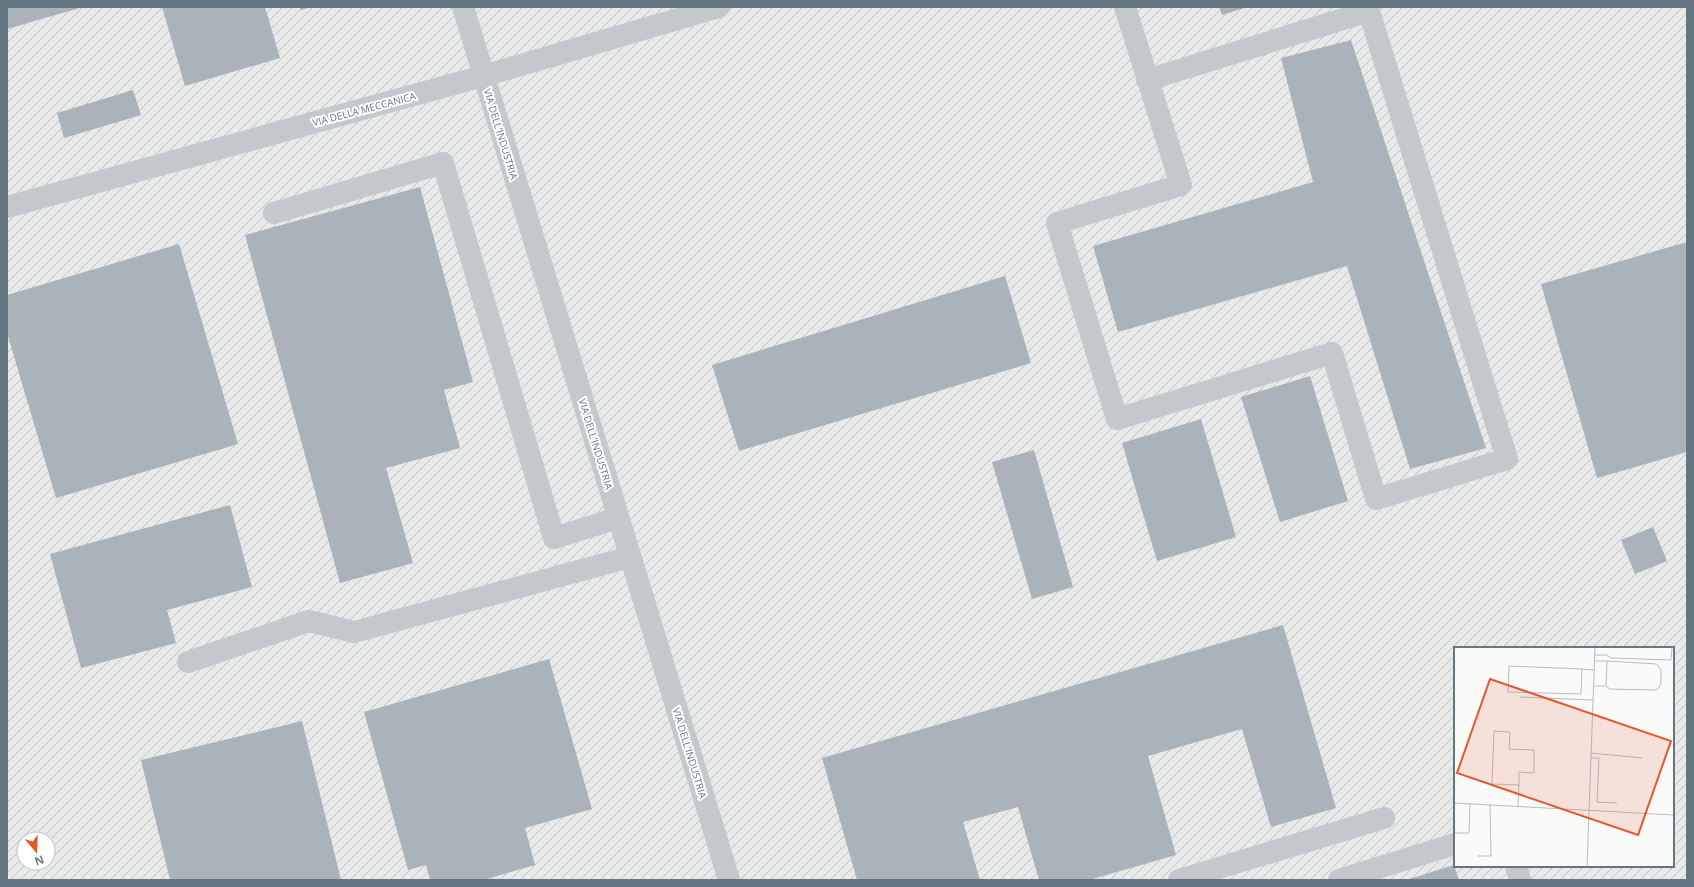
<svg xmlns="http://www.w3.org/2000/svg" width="1694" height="887" font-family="'Open Sans',sans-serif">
<defs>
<pattern id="industrial-furrows" width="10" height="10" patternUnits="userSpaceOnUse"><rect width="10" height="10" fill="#e8e9e9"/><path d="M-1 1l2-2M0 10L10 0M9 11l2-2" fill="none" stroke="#c0c1c2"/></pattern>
</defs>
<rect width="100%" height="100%" fill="#fafaf8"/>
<!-- industrial -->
<path fill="url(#industrial-furrows)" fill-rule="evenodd" d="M7 7H1687V880H7ZM1455 648H1673V866H1455ZM24 839H48V863H24Z"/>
<!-- building -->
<g fill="#aab3b9">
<polygon points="7,7 83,7 7,29"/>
<polygon points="162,7 265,7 280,58 185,86"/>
<polygon points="300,7 311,7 301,10"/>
<polygon points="1219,7 1248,7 1222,15"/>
<polygon points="1351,40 1486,448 1410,469 1347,266 1118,332 1093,246 1313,182 1281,58"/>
<polygon points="133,90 141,115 64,138 57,113"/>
<polygon points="420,187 473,382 444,390 460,448 386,468 413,563 340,583 245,235"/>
<polygon points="1687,242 1687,452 1597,478 1541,284"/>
<polygon points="179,244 238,444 56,498 7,333 7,295"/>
<polygon points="1005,276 1031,363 739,451 712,365"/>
<polygon points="1310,376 1348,501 1280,522 1241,397"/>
<polygon points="1201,419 1236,537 1157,561 1122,443"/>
<polygon points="1034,450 1073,587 1032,599 992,462"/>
<polygon points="230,505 252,587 167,610 176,643 81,668 50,554"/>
<polygon points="1653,527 1667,561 1635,574 1621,540"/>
<polygon points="1283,625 1336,808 1271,827 1242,729 1148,756 1176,855 1089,880 1039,880 1018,807 963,822 980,880 857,880 822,758"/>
<polygon points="549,659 592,809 525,828 535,865 483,880 430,880 426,865 408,870 364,712"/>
<polygon points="302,721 341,880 170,880 141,760"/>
<polygon points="1454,865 1459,880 1406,880"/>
</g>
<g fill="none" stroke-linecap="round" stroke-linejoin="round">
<!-- minor -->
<g stroke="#c3c8cc" stroke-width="22">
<polyline points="463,7 729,880"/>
<polyline points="1125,7 1181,185 1057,223 1117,419 1332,353 1376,499 1507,459 1369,11 1147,80"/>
<polyline points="7,207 483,76 719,7"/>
<polyline points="274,213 443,163 554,538 618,518"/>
<polyline points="188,662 309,621 354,632 630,557"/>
<polyline points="1516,866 1520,880"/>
<polyline points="1179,880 1384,818"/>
<polyline points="1339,880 1455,844"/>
</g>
</g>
<g text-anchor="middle" stroke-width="4" stroke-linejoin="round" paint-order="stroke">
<!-- street labels -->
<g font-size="10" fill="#657683" stroke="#fff">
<text transform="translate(364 109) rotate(-15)" y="4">VIA DELLA MECCANICA</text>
<text transform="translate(501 134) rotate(73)" y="4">VIA DELL'INDUSTRIA</text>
<text transform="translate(596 444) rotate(73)" y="4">VIA DELL'INDUSTRIA</text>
<text transform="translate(690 753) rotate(73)" y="4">VIA DELL'INDUSTRIA</text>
</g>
</g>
<!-- overview -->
<g transform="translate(1454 647)">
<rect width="220" height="220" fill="#fafaf8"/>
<path fill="none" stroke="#b5bdc2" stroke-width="1" d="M141 8H152L157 11 217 13 218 0M128 22 127 47 54 45 55 19 128 22 140 23M140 39H152L153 14H140M152 39 156 42 200 43 204 42 207 36V23L203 17 153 14M66 50 139 53M137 106 188 111M137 111H145L143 155 163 156M0 156 220 168M64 159 65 138V125L80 126V103L55 102 56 85 40 84 38 137 65 138M0 186H15L16 157M24 209H37L36 158M133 220 141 0"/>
<path fill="#e4572e" fill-opacity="0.15" stroke="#e4572e" stroke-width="2" d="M36 32 217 94 184 188 3 126Z"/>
<rect width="220" height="220" fill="none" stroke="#657683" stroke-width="2"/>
</g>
<!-- border -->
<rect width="1694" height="887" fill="none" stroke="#657683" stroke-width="16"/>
<!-- north arrow -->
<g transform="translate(36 851) rotate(161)"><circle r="19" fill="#ffffff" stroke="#c1c8cd"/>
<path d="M0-3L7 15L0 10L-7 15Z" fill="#e4572e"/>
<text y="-6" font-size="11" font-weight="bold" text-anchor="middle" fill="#657683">N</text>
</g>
</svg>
